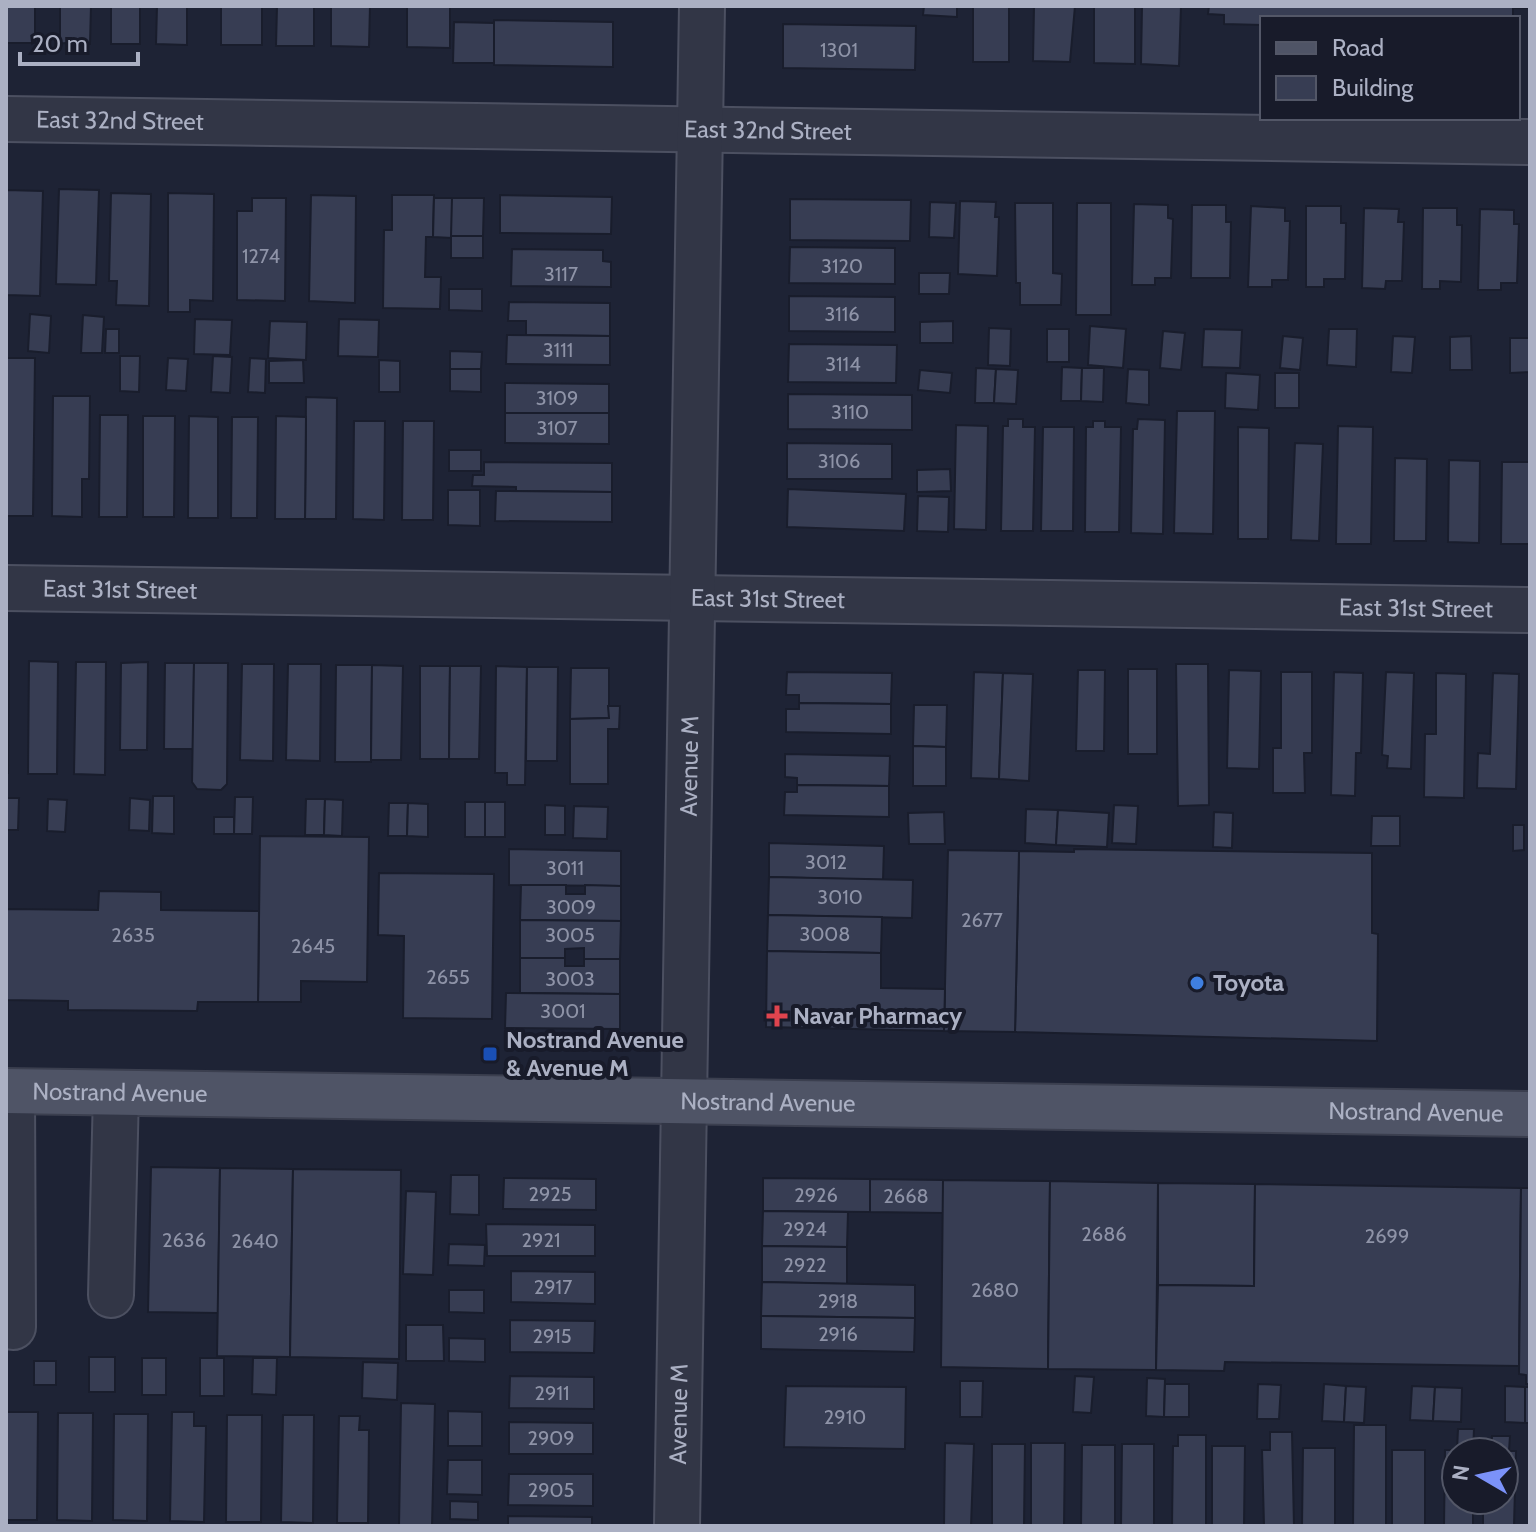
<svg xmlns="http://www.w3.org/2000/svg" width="1536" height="1532" font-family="Cabin,sans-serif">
<rect width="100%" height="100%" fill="#1e2335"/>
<!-- building -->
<g fill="#373d53" stroke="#191d2c" stroke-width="2">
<rect x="6" y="6" width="29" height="37"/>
<polygon points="60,6 91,6 90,44 60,43"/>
<rect x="111" y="6" width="29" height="38"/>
<polygon points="157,6 187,6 187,45 156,44"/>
<rect x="221" y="6" width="41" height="39"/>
<polygon points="277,6 314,6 314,46 276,46"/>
<polygon points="331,6 370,6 369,47 331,46"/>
<polygon points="407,6 450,6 450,48 407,47"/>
<polygon points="924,6 957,6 957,17 923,15"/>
<rect x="973" y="6" width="36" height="56"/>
<polygon points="1034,6 1075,6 1070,62 1033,61"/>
<polygon points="1094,6 1135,6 1135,64 1094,63"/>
<polygon points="1142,6 1181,6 1179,66 1141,64"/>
<polygon points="1209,6 1530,6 1530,8 1513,8 1513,18 1262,18 1262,25 1224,24 1224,15 1208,14"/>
<polygon points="494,20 613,22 613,67 494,65"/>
<polygon points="454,22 494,23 494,63 453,63"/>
<polygon points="783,24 916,26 915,70 783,68"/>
<polygon points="59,189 99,190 96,285 56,284"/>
<polygon points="6,190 43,191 40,296 7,295"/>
<polygon points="111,193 151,194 149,306 116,305 117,281 109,281"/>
<polygon points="168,193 214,194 213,301 190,300 190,312 168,312"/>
<polygon points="311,195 356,196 355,303 309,301"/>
<polygon points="392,195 434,195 433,237 426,237 425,277 441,277 440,309 383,308 384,230 392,230"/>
<polygon points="500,195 612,197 611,234 500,233"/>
<polygon points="252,198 286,198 285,301 237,300 237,211 252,211"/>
<polygon points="434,198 452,198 452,238 433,237"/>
<polygon points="452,198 484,198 483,236 451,236"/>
<polygon points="790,199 911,200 910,241 790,240"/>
<polygon points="960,201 996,202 995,217 999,217 997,276 958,274"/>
<polygon points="930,202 956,203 954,238 929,237"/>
<polygon points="1015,203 1053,203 1053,273 1062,274 1061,305 1020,305 1020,283 1016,283"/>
<polygon points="1077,203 1111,203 1111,315 1076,315"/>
<polygon points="1134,204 1168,205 1168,218 1173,219 1171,278 1155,278 1155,285 1132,285"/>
<polygon points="1192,205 1226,205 1226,222 1231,222 1230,278 1191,278"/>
<polygon points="1251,206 1285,208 1285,221 1290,221 1288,280 1272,280 1272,287 1248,287"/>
<polygon points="1306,206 1341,206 1341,223 1346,223 1345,279 1324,279 1324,287 1306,287"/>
<polygon points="1364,208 1399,209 1398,222 1404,222 1402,281 1386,281 1385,289 1362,288"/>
<polygon points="1423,208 1457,208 1457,225 1462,225 1461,282 1440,281 1440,289 1422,289"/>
<polygon points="1480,209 1514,210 1514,224 1519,224 1517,283 1501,283 1501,290 1478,290"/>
<rect x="451" y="236" width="32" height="22"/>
<polygon points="790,247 895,248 895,284 789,283"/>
<polygon points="512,249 603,250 603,261 611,262 611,287 511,286"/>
<polygon points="919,273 950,273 949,294 919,294"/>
<polygon points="449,289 482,289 482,311 449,310"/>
<polygon points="789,296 895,297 895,332 789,331"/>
<polygon points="509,302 610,303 610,336 526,335 526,321 508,321"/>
<polygon points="30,314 51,316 49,353 28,351"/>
<polygon points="83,315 104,317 102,353 81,353"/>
<polygon points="195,319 232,320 230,355 194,354"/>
<polygon points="339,319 379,320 378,357 338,356"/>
<polygon points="270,321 307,322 306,360 268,358"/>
<polygon points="953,321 953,343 920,343 920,322"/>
<polygon points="1090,326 1126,329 1123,368 1088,365"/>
<polygon points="989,328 1011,329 1010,366 988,365"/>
<polygon points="106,329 119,329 119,353 105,353"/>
<rect x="1047" y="329" width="22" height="33"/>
<polygon points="1204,329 1242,330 1240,368 1202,367"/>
<polygon points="1329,329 1357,329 1356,367 1327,365"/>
<polygon points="1163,331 1185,333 1181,370 1160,368"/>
<polygon points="507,335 610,336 610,365 506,364"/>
<polygon points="1283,336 1303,338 1300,370 1280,368"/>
<polygon points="1393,336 1415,337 1412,373 1391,372"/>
<polygon points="1471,336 1472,370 1450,370 1450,337"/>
<polygon points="1510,338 1530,338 1530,372 1510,373"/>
<polygon points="789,344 897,345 896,383 788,382"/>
<polygon points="450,351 482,352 481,369 450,369"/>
<polygon points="120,356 140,356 139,392 120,391"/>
<polygon points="213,356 232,357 230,393 211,392"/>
<polygon points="6,358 35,358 33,516 6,516"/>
<polygon points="168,358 188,359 186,391 166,390"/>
<polygon points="250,358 266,359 265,393 248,392"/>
<polygon points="303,360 304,383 269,383 269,361"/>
<polygon points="379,360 400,361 400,392 379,392"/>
<polygon points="1062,367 1082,368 1081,401 1061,401"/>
<polygon points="976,368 996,369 994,403 975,403"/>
<polygon points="1082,368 1104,368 1103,402 1081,401"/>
<polygon points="450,369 481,369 481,392 450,391"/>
<polygon points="996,369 1018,370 1016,404 994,403"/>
<polygon points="1128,369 1149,370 1149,405 1126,403"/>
<polygon points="920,370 952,373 950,393 918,390"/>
<polygon points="1226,373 1260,375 1258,410 1225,408"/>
<rect x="1275" y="373" width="24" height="35"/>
<polygon points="505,383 609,384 609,413 505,413"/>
<polygon points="788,394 912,395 912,430 788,429"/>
<polygon points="53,396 90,396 89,479 82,479 82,517 52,516"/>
<polygon points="306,397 337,398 336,519 305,519"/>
<polygon points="1177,411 1215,411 1213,534 1174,533"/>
<polygon points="505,413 609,413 609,444 505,443"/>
<polygon points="100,415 128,415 127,517 99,517"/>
<polygon points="143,416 175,416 174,517 143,517"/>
<polygon points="189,416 218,417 218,518 188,518"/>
<polygon points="276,416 306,417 305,519 275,519"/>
<polygon points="232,417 258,417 257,518 231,518"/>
<polygon points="1008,419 1023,419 1023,427 1035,427 1033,531 1001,531 1003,426 1008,426"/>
<polygon points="1138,419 1165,420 1163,534 1131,533 1133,429 1137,429"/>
<polygon points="354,421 385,421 384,520 353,519"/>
<polygon points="403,421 434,421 433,520 402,520"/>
<polygon points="1093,421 1105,421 1105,427 1121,427 1119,532 1085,532 1086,427 1093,427"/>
<polygon points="956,425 988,426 986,530 954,529"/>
<polygon points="1338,426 1373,427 1371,544 1336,544"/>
<polygon points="1043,427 1074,427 1073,531 1041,531"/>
<polygon points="1238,427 1269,428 1268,539 1238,539"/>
<polygon points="787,443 892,444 892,479 787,479"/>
<polygon points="1295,443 1323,444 1319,541 1291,540"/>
<rect x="449" y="450" width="32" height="21"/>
<polygon points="1395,458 1427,459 1426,541 1394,541"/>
<polygon points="1449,460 1480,461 1479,543 1448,542"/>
<polygon points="484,462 612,463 612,492 516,491 516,487 472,486 473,475 484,475"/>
<polygon points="1502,462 1530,462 1530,544 1501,544"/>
<polygon points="950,469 951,491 917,492 917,470"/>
<polygon points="788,489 906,494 904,531 787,527"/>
<polygon points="448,490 480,490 480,526 448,525"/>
<polygon points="496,491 612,492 612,522 495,521"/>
<polygon points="918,496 949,497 948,532 917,531"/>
<polygon points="6,661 9,661 8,773 6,773"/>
<polygon points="29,661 58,662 57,774 28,774"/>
<polygon points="76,662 106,662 105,775 74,774"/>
<polygon points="148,662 147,750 120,750 121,663"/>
<polygon points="165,663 194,663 193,749 164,749"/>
<polygon points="194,663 228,663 227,784 221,790 197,789 192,782"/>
<polygon points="242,664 274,664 273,761 240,760"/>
<polygon points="288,664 321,664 320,761 286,760"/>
<polygon points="1176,664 1208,664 1209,805 1178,806"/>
<polygon points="336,665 372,665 371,762 335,762"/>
<polygon points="372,665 403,666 401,760 371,760"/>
<polygon points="420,666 450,666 449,759 420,759"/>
<polygon points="450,666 481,666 479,759 449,759"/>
<polygon points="496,666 527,667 525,785 507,785 507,773 495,773"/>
<polygon points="527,667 558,667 557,761 526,761"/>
<polygon points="571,668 609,668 609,718 570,719"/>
<rect x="1128" y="669" width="29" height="85"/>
<polygon points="1078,670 1105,670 1104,751 1076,751"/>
<polygon points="1229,670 1261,671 1259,769 1227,768"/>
<polygon points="787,672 892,673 891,704 799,703 799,695 786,695"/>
<polygon points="974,672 1003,673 999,779 971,778"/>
<polygon points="1281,672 1312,672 1312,753 1304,753 1305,793 1273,793 1273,748 1281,748"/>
<polygon points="1334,672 1363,673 1361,753 1356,753 1355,796 1331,795"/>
<polygon points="1386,672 1414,673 1411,769 1387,768 1388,756 1382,755"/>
<polygon points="1003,673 1033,674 1029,781 999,779"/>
<polygon points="1436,673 1466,674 1464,798 1424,797 1425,734 1436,734"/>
<polygon points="1493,673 1519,674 1516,789 1477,788 1478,753 1490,754"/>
<polygon points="799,703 891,704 891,734 786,732 786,709 799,709"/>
<polygon points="914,705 947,705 946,747 913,746"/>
<polygon points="608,706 620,706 619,729 608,729 608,784 570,784 570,719 609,718"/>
<polygon points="913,746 946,747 946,786 913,786"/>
<polygon points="785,754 890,756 889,786 797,785 797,778 785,777"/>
<polygon points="797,785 889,786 889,817 784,815 785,792 797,792"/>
<polygon points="153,796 174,796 174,834 152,833"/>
<polygon points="235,797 253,797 252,834 234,834"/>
<polygon points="6,798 19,798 18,830 6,830"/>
<polygon points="130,798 150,800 149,831 129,830"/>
<polygon points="48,799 67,800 65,832 47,831"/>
<polygon points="306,799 325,799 324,835 305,835"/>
<polygon points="325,799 343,800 342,836 324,835"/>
<rect x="465" y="802" width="20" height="35"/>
<rect x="485" y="802" width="20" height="35"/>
<polygon points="389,803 408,803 407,836 388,836"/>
<polygon points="408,803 428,804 428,837 407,836"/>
<polygon points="545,805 565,806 565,835 545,835"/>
<polygon points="1114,805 1138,806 1136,844 1112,843"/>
<polygon points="574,806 608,807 607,839 573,838"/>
<polygon points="1026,809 1058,810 1056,845 1025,843"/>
<polygon points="1058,810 1109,813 1107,847 1056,845"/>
<polygon points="944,812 945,844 909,844 908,813"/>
<polygon points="1214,812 1233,813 1232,848 1213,847"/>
<polygon points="1372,816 1400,816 1400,846 1371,846"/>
<rect x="214" y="817" width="20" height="17"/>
<polygon points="1513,825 1524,825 1524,850 1513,851"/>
<polygon points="260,836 369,837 367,982 301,981 301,1002 258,1002"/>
<polygon points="769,843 884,846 883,880 769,877"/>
<polygon points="509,849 621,851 621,886 509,885"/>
<polygon points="1074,849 1372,853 1372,933 1378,934 1377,1041 1015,1032 1019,851 1074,852"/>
<polygon points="948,850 1019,851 1015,1032 944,1031"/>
<polygon points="379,873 494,874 492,1019 403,1018 404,936 378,935"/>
<polygon points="769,877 913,880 912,918 768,915"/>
<polygon points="521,885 566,885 566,894 585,894 585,885 621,886 621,921 520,920"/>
<polygon points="99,891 161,892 161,910 259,911 258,1002 198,1002 197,1011 68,1010 68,1001 6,1000 7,909 98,910"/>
<polygon points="768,915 882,917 881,953 767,951"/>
<polygon points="520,920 621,921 620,959 584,959 584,948 565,949 565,958 520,958"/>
<polygon points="767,951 881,953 881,988 945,989 944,1031 766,1027"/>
<polygon points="520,958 565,958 565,966 584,966 584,959 620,959 620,994 520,993"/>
<polygon points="506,993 620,994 620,1029 505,1028"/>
<polygon points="151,1167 220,1168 218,1313 148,1312"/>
<polygon points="220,1168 293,1169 290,1357 217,1356"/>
<polygon points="293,1169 401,1170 399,1359 290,1357"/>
<polygon points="451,1175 479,1175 479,1215 450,1214"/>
<polygon points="504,1178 596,1179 596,1210 503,1209"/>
<polygon points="763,1178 870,1179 870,1212 763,1211"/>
<polygon points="870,1179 943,1180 943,1213 870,1212"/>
<polygon points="943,1180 1050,1181 1048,1369 941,1367"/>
<polygon points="1050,1181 1158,1183 1156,1370 1048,1369"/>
<polygon points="1158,1183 1255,1184 1254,1286 1158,1285"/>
<polygon points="1255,1184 1521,1188 1519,1366 1225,1362 1224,1371 1156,1370 1158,1285 1254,1286"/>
<polygon points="1521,1188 1530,1188 1530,1384 1526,1384 1526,1375 1519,1374"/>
<polygon points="406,1191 436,1192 433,1275 403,1274"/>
<polygon points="763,1211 848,1212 847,1247 762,1246"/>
<polygon points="486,1224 595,1225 595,1256 487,1256"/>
<polygon points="449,1244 485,1245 484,1266 448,1265"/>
<polygon points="762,1246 847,1247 847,1284 762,1282"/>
<polygon points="511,1271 595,1272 595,1304 511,1302"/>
<polygon points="762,1282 915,1285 915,1318 761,1316"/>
<polygon points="449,1290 484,1290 484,1313 449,1312"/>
<polygon points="761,1316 915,1318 914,1352 761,1349"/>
<polygon points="510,1320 595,1321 594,1353 510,1352"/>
<polygon points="406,1325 443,1325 444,1361 406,1361"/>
<polygon points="449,1338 485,1339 485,1362 449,1361"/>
<rect x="89" y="1357" width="26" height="35"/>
<rect x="142" y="1358" width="24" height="37"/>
<rect x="200" y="1358" width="24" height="38"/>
<polygon points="253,1358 277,1358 276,1395 252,1394"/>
<rect x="34" y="1361" width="22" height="24"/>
<polygon points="363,1362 398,1363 397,1400 362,1398"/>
<polygon points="510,1376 594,1377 594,1409 509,1408"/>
<polygon points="1075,1376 1094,1377 1091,1413 1073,1412"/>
<polygon points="1147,1378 1165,1379 1164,1417 1146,1416"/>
<polygon points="960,1381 983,1381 982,1417 960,1417"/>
<polygon points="1165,1384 1189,1384 1189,1417 1164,1417"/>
<polygon points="1258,1384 1281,1385 1279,1419 1257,1419"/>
<polygon points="1324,1384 1346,1386 1344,1422 1322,1421"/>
<polygon points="786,1386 906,1387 905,1449 784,1447"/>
<polygon points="1346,1386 1366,1387 1364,1423 1344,1422"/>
<polygon points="1412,1386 1435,1387 1433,1421 1410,1420"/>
<polygon points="1505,1386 1525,1387 1525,1423 1505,1422"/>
<polygon points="1435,1387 1462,1388 1461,1422 1433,1421"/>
<rect x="1525" y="1387" width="5" height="36"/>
<polygon points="401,1403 435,1404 432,1526 399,1526"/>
<polygon points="448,1411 482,1412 482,1446 448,1446"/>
<polygon points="6,1412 38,1412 37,1520 6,1520"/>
<polygon points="172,1412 194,1412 194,1426 206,1426 204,1522 170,1521"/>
<polygon points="58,1413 93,1413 92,1521 57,1520"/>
<polygon points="114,1414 148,1414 147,1521 113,1520"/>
<polygon points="227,1415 262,1415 261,1522 226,1522"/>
<polygon points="283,1415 314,1415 313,1523 281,1522"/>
<polygon points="339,1416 360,1416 359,1430 369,1430 368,1523 337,1523"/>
<polygon points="509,1422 593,1423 593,1454 509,1454"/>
<polygon points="1354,1425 1386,1425 1386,1526 1353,1526"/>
<polygon points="1458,1429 1474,1429 1473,1452 1456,1452 1456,1500 1473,1500 1473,1526 1444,1526 1445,1450 1457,1450"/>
<polygon points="1270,1432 1292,1432 1294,1526 1264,1526 1262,1450 1270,1450"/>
<polygon points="1178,1435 1206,1435 1206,1526 1172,1526 1173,1446 1178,1446"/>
<polygon points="1492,1436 1510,1436 1509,1451 1516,1451 1514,1526 1483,1526 1483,1500 1504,1500 1504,1452 1484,1452 1491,1451"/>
<polygon points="945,1443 974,1444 971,1526 944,1526"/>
<polygon points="1031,1443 1065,1443 1064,1526 1031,1526"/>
<polygon points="992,1444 1025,1444 1024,1526 992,1526"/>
<polygon points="1122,1444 1154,1444 1154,1526 1121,1526"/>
<polygon points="1082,1445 1115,1445 1115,1526 1081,1526"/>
<polygon points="1212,1446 1245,1446 1244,1526 1212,1526"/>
<polygon points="1303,1448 1335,1448 1335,1526 1302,1526"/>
<rect x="1392" y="1450" width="33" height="76"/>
<polygon points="448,1460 482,1460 482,1495 447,1494"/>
<polygon points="509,1474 593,1474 593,1506 508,1505"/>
<polygon points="450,1501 478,1502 478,1520 450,1519"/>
<polygon points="508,1516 592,1517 592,1526 508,1526"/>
</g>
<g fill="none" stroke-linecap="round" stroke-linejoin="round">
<defs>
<g id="minor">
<path id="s1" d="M6 119 1530 142"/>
<path id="s2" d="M6 588 1530 610"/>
<polyline points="12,1092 13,1327"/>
<polyline points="111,1295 116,1093"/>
<path id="s3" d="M677 1526 702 6"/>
</g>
<g id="major">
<path id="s4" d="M6 1091 1530 1114"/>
</g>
</defs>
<!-- minor casing -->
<use href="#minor" stroke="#4c5061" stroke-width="48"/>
<!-- major casing -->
<use href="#major" stroke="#3b3f4f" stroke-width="48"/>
<!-- minor -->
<use href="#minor" stroke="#323646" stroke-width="44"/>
<!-- major -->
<use href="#major" stroke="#4f5466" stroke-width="44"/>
</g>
<!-- markers -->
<circle fill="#3f7fe0" stroke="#181b2a" stroke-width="3" cx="1197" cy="983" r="8"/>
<path fill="#e0444e" stroke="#181b2a" stroke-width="3" d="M773 1004h8v8h8v8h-8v8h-8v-8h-8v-8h8z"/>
<rect fill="#1a4fb4" stroke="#181b2a" stroke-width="3" x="482" y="1046" width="16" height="16" rx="4"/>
<g text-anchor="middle" stroke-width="8" stroke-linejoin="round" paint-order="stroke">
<!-- number labels -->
<g font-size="20" fill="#8e93a7">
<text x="839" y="57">1301</text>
<text x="261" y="263">1274</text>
<text x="842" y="273">3120</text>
<text x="561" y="281">3117</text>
<text x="842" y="321">3116</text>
<text x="558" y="357">3111</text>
<text x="843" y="371">3114</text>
<text x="557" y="405">3109</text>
<text x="850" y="419">3110</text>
<text x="557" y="435">3107</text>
<text x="839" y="468">3106</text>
<text x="826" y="869">3012</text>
<text x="565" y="875">3011</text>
<text x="840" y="904">3010</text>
<text x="571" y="914">3009</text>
<text x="982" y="927">2677</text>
<text x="825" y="941">3008</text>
<text x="133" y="942">2635</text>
<text x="570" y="942">3005</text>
<text x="313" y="953">2645</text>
<text x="448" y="984">2655</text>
<text x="570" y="986">3003</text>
<text x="563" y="1018">3001</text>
<text x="550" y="1201">2925</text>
<text x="816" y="1202">2926</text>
<text x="906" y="1203">2668</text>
<text x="805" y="1236">2924</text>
<text x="1104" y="1241">2686</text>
<text x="1387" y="1243">2699</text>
<text x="184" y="1247">2636</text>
<text x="541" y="1247">2921</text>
<text x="255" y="1248">2640</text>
<text x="805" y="1272">2922</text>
<text x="553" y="1294">2917</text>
<text x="995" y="1297">2680</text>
<text x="838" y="1308">2918</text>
<text x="838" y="1341">2916</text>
<text x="552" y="1343">2915</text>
<text x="552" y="1400">2911</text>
<text x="845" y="1424">2910</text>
<text x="551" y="1445">2909</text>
<text x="551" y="1497">2905</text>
</g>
<!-- street labels -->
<g font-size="24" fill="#abb0c3" stroke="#181b2a">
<text dy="8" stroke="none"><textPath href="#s1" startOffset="114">East 32nd Street</textPath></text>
<text dy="8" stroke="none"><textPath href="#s1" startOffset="762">East 32nd Street</textPath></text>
<text dy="8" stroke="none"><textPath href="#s2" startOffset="114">East 31st Street</textPath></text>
<text dy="8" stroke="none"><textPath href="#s2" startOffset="762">East 31st Street</textPath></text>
<text dy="8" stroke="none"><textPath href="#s2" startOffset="1410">East 31st Street</textPath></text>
<text dy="8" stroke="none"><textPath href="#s3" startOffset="760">Avenue M</textPath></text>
<text dy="8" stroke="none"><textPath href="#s4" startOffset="114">Nostrand Avenue</textPath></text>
<text dy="8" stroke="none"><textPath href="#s4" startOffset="762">Nostrand Avenue</textPath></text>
<text dy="8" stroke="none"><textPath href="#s4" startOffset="1410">Nostrand Avenue</textPath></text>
<text dy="8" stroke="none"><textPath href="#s3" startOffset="112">Avenue M</textPath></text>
</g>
<!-- poi labels -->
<g font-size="24" font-weight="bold" fill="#abb0c3" stroke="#181b2a" text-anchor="start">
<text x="1213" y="991">Toyota</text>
<text x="793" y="1024">Navar Pharmacy</text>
<text x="506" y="1048">Nostrand Avenue<tspan x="506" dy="28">&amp; Avenue M</tspan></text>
</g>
</g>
<!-- border -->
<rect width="1536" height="1532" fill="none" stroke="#abb0c3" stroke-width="16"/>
<!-- legend -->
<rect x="1260" y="16" width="260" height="104" fill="#181b2a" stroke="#535767" stroke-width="2"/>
<rect x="1276" y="42" width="40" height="12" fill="#4f5466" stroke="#535767" stroke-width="2"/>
<text x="1332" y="56" font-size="24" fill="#abb0c3">Road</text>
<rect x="1276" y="76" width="40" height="24" fill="#373d53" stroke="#535767" stroke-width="2"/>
<text x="1332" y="96" font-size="24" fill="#abb0c3">Building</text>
<!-- north arrow -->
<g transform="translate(1480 1476) rotate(279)"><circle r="38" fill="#181b2a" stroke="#535767" stroke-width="2"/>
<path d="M0-6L14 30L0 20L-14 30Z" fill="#7b92f9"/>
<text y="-12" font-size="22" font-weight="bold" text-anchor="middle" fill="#abb0c3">N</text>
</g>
<!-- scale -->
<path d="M20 52v12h118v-12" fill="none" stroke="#abb0c3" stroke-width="4"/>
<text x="32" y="52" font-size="24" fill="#abb0c3" stroke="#181b2a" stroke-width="6" paint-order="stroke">20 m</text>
</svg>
